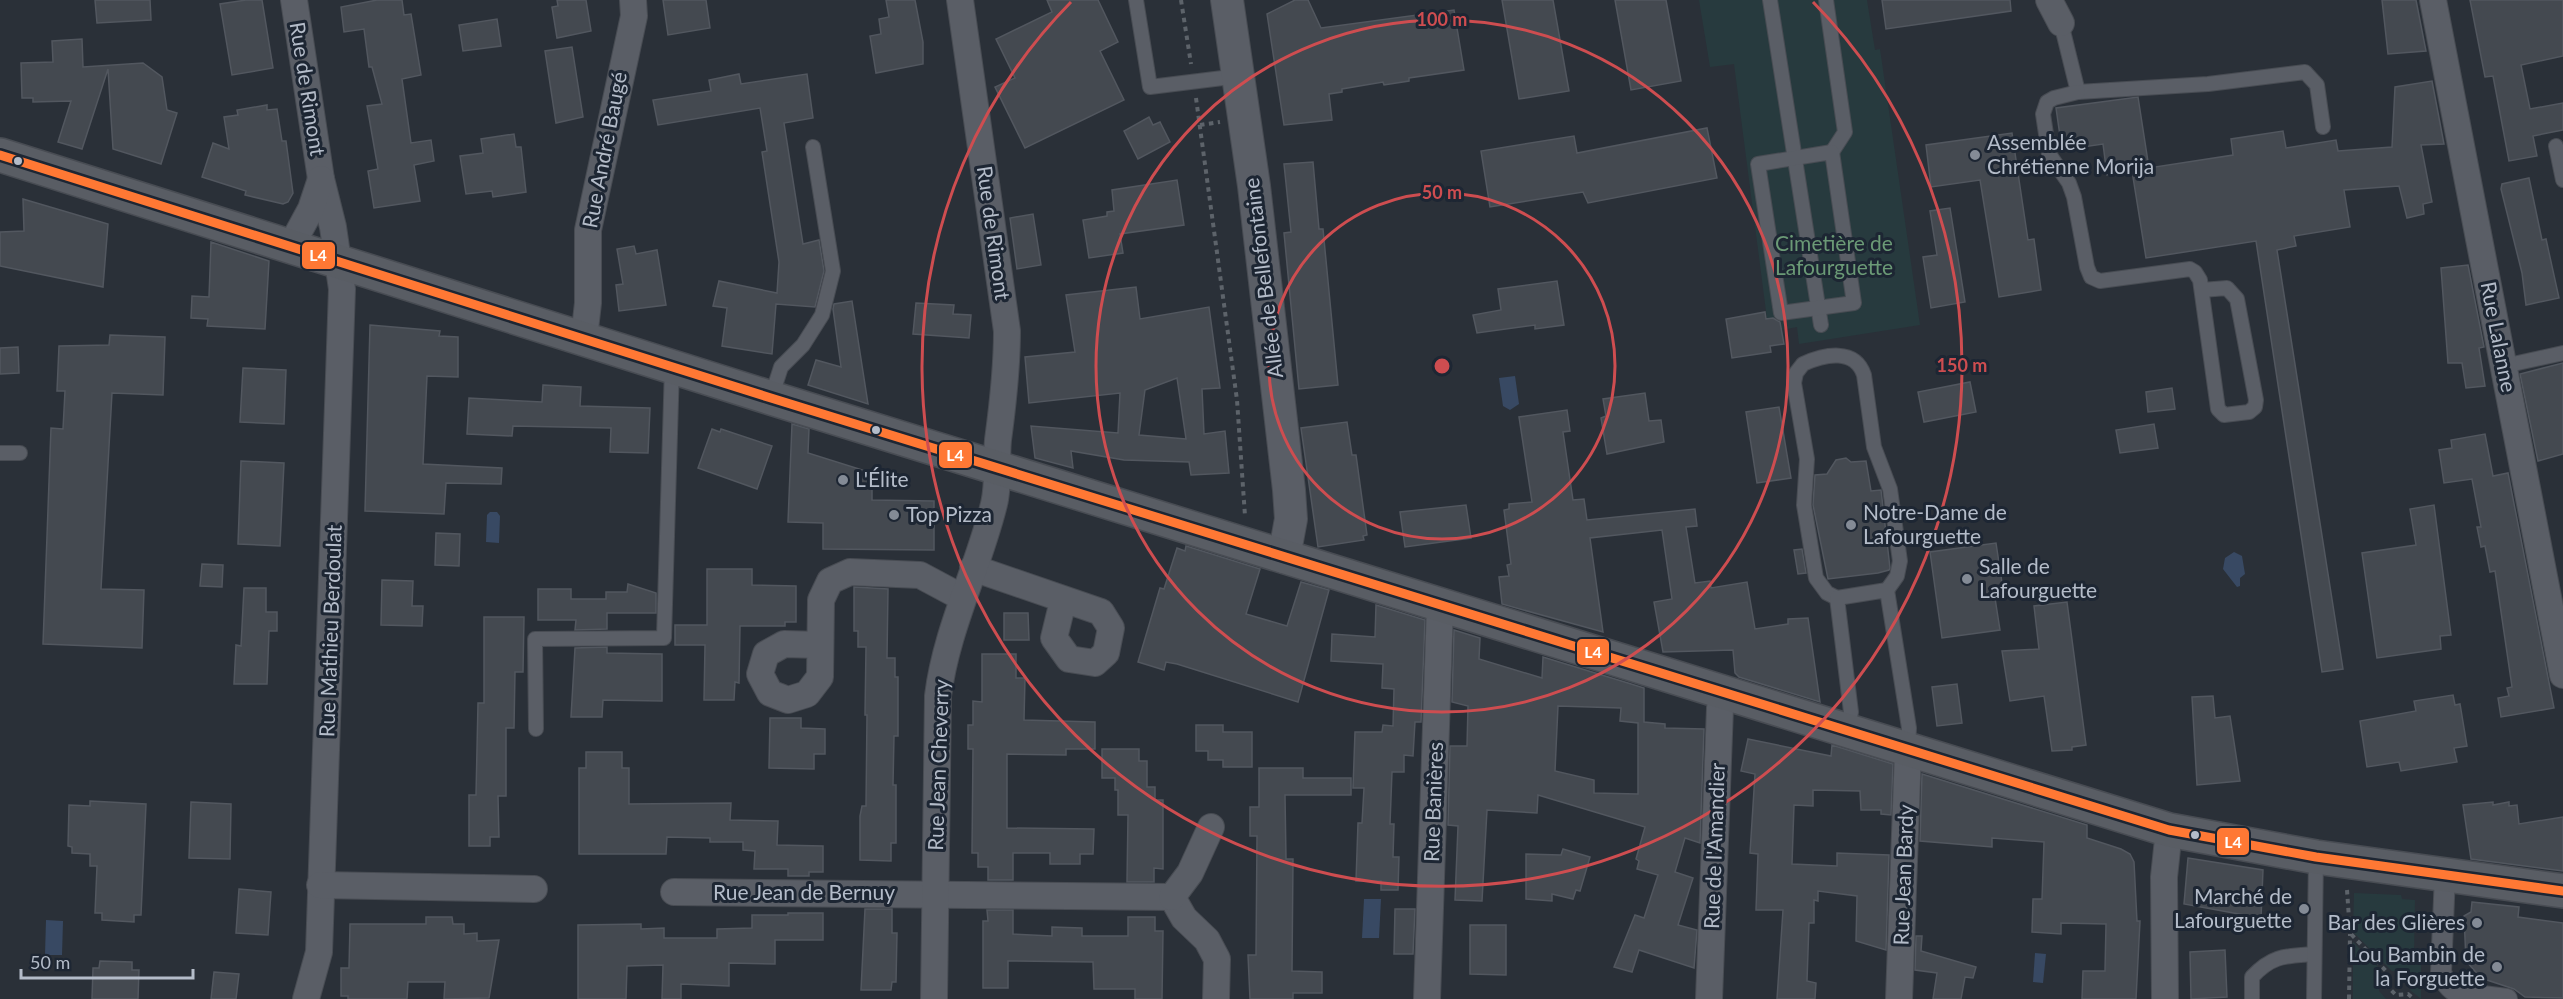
<svg xmlns="http://www.w3.org/2000/svg" width="2563" height="999" font-family="Lato,sans-serif">
<rect width="100%" height="100%" fill="#2a3038"/>
<!-- green -->
<g fill="#273a3e">
<polygon points="1699,0 1867,0 1875,50 1880,49 1920,325 1799,344 1797,327 1782,330 1780,317 1767,319 1734,64 1710,67"/>
<polygon points="2354,893 2401,895 2402,899 2415,900 2414,956 2421,956 2421,999 2410,990 2413,980 2404,970 2392,971 2353,932"/>
<polygon points="2353,942 2382,971 2379,974 2379,991 2386,999 2353,999"/>
</g>
<!-- water -->
<g fill="#384963">
<polygon points="1515,376 1519,404 1510,410 1503,406 1499,378"/>
<polygon points="490,512 497,512 500,516 499,543 486,542 487,515"/>
<polygon points="2234,552 2242,556 2245,574 2240,578 2240,586 2237,587 2223,569 2225,558"/>
<polygon points="1364,899 1381,899 1379,938 1362,938"/>
<polygon points="46,920 63,921 62,955 45,955"/>
<polygon points="2035,953 2046,954 2043,983 2033,982"/>
</g>
<!-- building -->
<g fill="#444950" stroke="#52575f" stroke-width="1.5" fill-rule="evenodd">
<polygon points="95,0 150,0 151,20 97,23"/>
<polygon points="246,0 262,0 273,68 232,75 220,4"/>
<polygon points="377,0 402,0 404,15 411,14 421,75 402,79 411,143 431,140 434,161 414,165 420,201 374,208 368,171 378,169 367,106 382,104 372,67 369,67 364,29 344,32 341,7"/>
<polygon points="557,0 586,0 591,31 557,38 552,7 558,6"/>
<polygon points="663,0 706,0 710,28 668,35"/>
<polygon points="886,0 915,0 923,42 923,64 876,73 870,36 881,34 879,19 889,17"/>
<polygon points="1047,0 1098,0 1118,42 1100,51 1124,100 1025,148 995,87 1015,78 996,39 1052,12"/>
<polygon points="1295,0 1308,0 1321,28 1454,10 1464,70 1409,78 1409,81 1384,85 1383,82 1342,89 1342,92 1329,94 1332,120 1284,125 1267,14"/>
<polygon points="1502,0 1553,0 1569,91 1519,99"/>
<polygon points="1615,0 1666,0 1681,81 1631,90"/>
<polygon points="1882,0 2010,0 2011,11 1886,29"/>
<polygon points="2382,0 2416,0 2426,51 2388,54"/>
<polygon points="2470,0 2563,0 2563,56 2521,65 2530,109 2563,103 2563,130 2533,136 2537,156 2509,161 2493,76 2485,77"/>
<polygon points="497,19 501,46 463,51 459,25"/>
<polygon points="82,39 83,67 143,63 162,77 167,110 177,113 161,164 113,149 108,69 82,149 58,142 71,101 33,102 33,98 22,98 21,63 53,62 52,41"/>
<polygon points="572,47 583,117 556,123 545,51"/>
<polygon points="739,74 741,84 807,74 813,118 784,123 803,244 819,240 824,271 815,307 776,304 772,354 722,346 727,308 713,306 719,281 777,293 779,262 762,152 767,151 760,108 658,125 653,100 711,91 709,80"/>
<polygon points="2432,81 2444,144 2421,145 2432,202 2423,204 2424,214 2407,218 2399,186 2344,190 2350,227 2294,236 2296,246 2277,250 2343,669 2322,672 2256,241 2146,258 2132,171 2107,175 2103,144 2062,150 2056,108 2138,97 2149,168 2233,155 2231,139 2283,131 2286,148 2336,140 2338,151 2392,147 2395,87"/>
<polygon points="267,105 267,110 277,109 282,141 286,141 293,193 288,202 283,204 245,195 246,191 202,177 213,143 229,149 224,117 238,115 237,110"/>
<polygon points="1149,117 1153,125 1160,122 1170,142 1138,159 1124,131"/>
<polygon points="1707,128 1717,178 1588,203 1583,192 1490,207 1481,151 1574,136 1577,153"/>
<polygon points="2012,133 2028,240 2034,239 2041,290 1999,297 1980,180 1931,187 1926,145"/>
<polygon points="514,134 516,147 521,147 526,192 493,197 492,191 466,194 460,156 483,153 481,139"/>
<polygon points="1313,162 1319,229 1323,229 1338,385 1299,389 1284,233 1291,232 1284,164"/>
<polygon points="2529,178 2542,240 2546,239 2559,298 2526,305 2522,273 2501,189 2502,184"/>
<polygon points="1177,180 1184,225 1120,234 1123,253 1089,258 1083,220 1107,216 1107,212 1114,211 1112,190"/>
<polygon points="23,199 108,224 103,287 0,266 0,232 24,231"/>
<polygon points="1950,208 1965,302 1931,308 1923,257 1937,255 1930,211"/>
<polygon points="1033,214 1041,265 1017,269 1010,218"/>
<polygon points="211,242 269,261 265,329 207,326 208,319 191,318 192,296 209,297"/>
<polygon points="634,246 636,254 657,250 666,305 619,311 616,285 623,284 617,249"/>
<polygon points="2468,265 2484,347 2479,348 2485,386 2466,388 2462,363 2448,363 2441,268"/>
<polygon points="1557,281 1564,325 1535,329 1535,325 1477,333 1473,315 1501,310 1498,289"/>
<path d="M1136 287 1140 319 1209 307 1220 388 1202 389 1204 434 1225 431 1229 473 1191 475 1189 462 1124 460 1071 451 1073 468 1035 458 1031 426 1118 433 1120 393 1029 403 1025 357 1075 352 1066 295ZM1177 378 1186 439 1139 435 1145 390Z"/>
<polygon points="852,301 868,404 808,385 816,360 841,367 833,309 834,304"/>
<polygon points="916,303 954,305 953,314 971,315 969,338 913,334"/>
<polygon points="1765,312 1766,319 1773,318 1780,322 1784,344 1770,346 1771,352 1732,358 1726,319"/>
<polygon points="370,325 440,331 439,336 458,337 458,377 427,376 423,464 502,468 501,484 446,483 444,514 365,511"/>
<polygon points="110,335 165,337 163,395 112,393 111,411 101,589 144,590 142,648 43,644 51,428 63,429 65,391 57,391 59,346 109,345"/>
<polygon points="18,347 19,373 0,374 0,348"/>
<polygon points="2563,363 2563,454 2538,461 2520,374"/>
<polygon points="243,368 286,370 284,424 240,422"/>
<polygon points="1970,382 1976,412 1924,422 1918,392"/>
<polygon points="543,385 581,387 580,406 650,408 648,453 610,452 611,428 513,426 512,436 467,434 469,398 542,402"/>
<polygon points="2172,388 2175,409 2148,412 2146,392"/>
<polygon points="1645,393 1649,421 1661,420 1664,442 1607,454 1601,418 1606,416 1603,399"/>
<polygon points="1779,407 1791,478 1757,483 1746,412"/>
<polygon points="1567,410 1570,431 1563,432 1573,500 1584,499 1587,520 1695,509 1697,526 1686,527 1695,583 1710,581 1711,588 1747,582 1755,629 1788,624 1788,619 1808,618 1820,702 1739,677 1735,673 1733,650 1663,652 1654,602 1672,599 1662,530 1590,538 1603,632 1502,604 1499,577 1509,576 1507,565 1511,564 1504,510 1509,509 1509,504 1532,502 1519,417"/>
<polygon points="1347,422 1352,455 1356,455 1367,535 1363,536 1364,540 1318,547 1301,428"/>
<polygon points="792,424 809,429 808,453 872,473 872,500 934,501 934,550 823,549 823,523 788,522"/>
<polygon points="2154,424 2158,448 2120,453 2116,430"/>
<polygon points="712,429 720,432 721,429 772,446 757,489 698,468"/>
<polygon points="2485,434 2493,476 2508,473 2554,708 2501,717 2498,698 2509,696 2507,688 2512,687 2495,571 2490,572 2485,546 2481,547 2477,527 2481,527 2472,479 2444,483 2439,450 2452,448 2451,440"/>
<polygon points="1846,458 1851,462 1866,461 1871,491 1881,490 1890,568 1889,570 1878,573 1828,579 1813,505 1815,475 1827,474 1836,460"/>
<polygon points="241,461 284,463 280,546 238,544"/>
<polygon points="1466,505 1471,538 1405,547 1400,512"/>
<polygon points="2434,505 2451,635 2440,636 2441,649 2377,658 2362,553 2416,545 2410,509"/>
<polygon points="436,533 460,534 459,566 435,565"/>
<polygon points="1996,543 2004,596 1995,598 2000,630 1942,638 1930,552"/>
<polygon points="1186,546 1260,569 1246,614 1287,626 1301,582 1329,590 1298,702 1177,664 1166,662 1164,670 1138,662 1160,588 1164,589 1177,548 1185,551"/>
<polygon points="1802,549 1806,573 1798,574 1794,550"/>
<polygon points="202,564 223,565 222,587 200,586"/>
<polygon points="707,569 752,569 752,585 796,586 796,622 785,622 785,626 740,626 739,683 735,682 734,700 704,700 705,645 675,645 675,625 707,625"/>
<polygon points="382,580 413,581 412,606 423,606 422,626 381,625"/>
<polygon points="628,584 656,593 656,613 607,613 607,629 575,630 576,620 538,620 538,589 571,589 571,599 606,599 606,592 627,592"/>
<polygon points="854,587 888,589 887,658 895,658 895,677 898,677 898,736 894,736 893,785 896,785 896,843 891,843 891,861 860,860 860,816 862,806 866,806 867,715 865,715 866,647 858,647 858,631 854,631"/>
<polygon points="244,588 266,588 266,612 277,612 277,631 269,631 267,684 234,684 236,645 241,646"/>
<polygon points="2067,602 2086,745 2072,747 2072,750 2052,751 2044,696 2010,701 2002,651 2039,649 2034,606"/>
<polygon points="1376,605 1425,620 1421,722 1415,722 1413,756 1404,755 1404,772 1392,772 1390,824 1394,824 1393,857 1399,857 1398,890 1381,890 1381,881 1356,881 1358,823 1362,823 1364,788 1353,788 1355,732 1382,732 1383,725 1393,726 1394,689 1382,688 1383,664 1331,661 1332,634 1375,637"/>
<polygon points="1004,613 1028,613 1029,640 1004,640"/>
<polygon points="484,617 524,617 523,672 515,672 514,728 506,728 506,796 498,796 499,837 490,837 490,846 469,846 469,795 476,795 478,703 484,703"/>
<path d="M1454 630 1480 638 1479 659 1542 678 1543 657 1628 683 1644 688V722L1665 724V728L1704 729 1700 843 1685 838 1675 872 1693 878 1678 925 1697 930 1694 968 1639 950 1632 972 1614 967 1635 915 1644 918 1658 875 1637 869 1639 861 1636 859 1645 827 1538 795 1537 813 1487 810 1482 901 1455 900 1458 826 1448 825 1450 746H1467L1468 706 1452 702ZM1558 706 1621 708 1620 721 1638 723V794L1594 793V780L1555 771Z"/>
<polygon points="607,647 607,653 662,654 662,701 603,700 602,717 571,717 575,648"/>
<polygon points="982,654 1016,654 1016,678 1025,678 1024,720 1095,722 1095,749 1066,749 1066,755 1007,754 1007,828 1094,829 1093,854 1080,854 1080,864 1050,864 1050,853 1013,853 1013,880 988,880 988,867 978,867 978,853 972,853 973,749 968,749 968,725 973,725 973,701 982,702"/>
<polygon points="1957,684 1962,723 1937,726 1932,687"/>
<polygon points="2453,695 2455,705 2460,704 2467,746 2454,748 2457,762 2401,771 2399,762 2367,767 2360,721 2416,711 2414,701"/>
<polygon points="2213,696 2215,718 2230,716 2240,781 2197,785 2192,697"/>
<polygon points="770,718 801,718 801,728 825,729 825,754 814,754 814,769 769,768"/>
<polygon points="1196,725 1223,725 1223,732 1252,732 1252,767 1223,767 1223,760 1208,760 1208,751 1196,751"/>
<polygon points="1748,739 1831,756 1832,745 1893,764 1891,815 1881,814 1881,810 1861,810 1860,791 1813,790 1813,806 1794,805 1792,864 1837,866 1837,853 1889,855 1886,950 1856,941 1857,896 1818,891 1818,901 1814,900 1814,923 1809,923 1807,981 1816,983 1815,999 1777,999 1783,910 1756,910 1758,854 1750,853 1755,774 1741,771"/>
<polygon points="1102,749 1139,749 1139,761 1147,761 1147,787 1155,787 1155,800 1163,800 1163,869 1154,868 1154,882 1127,882 1128,815 1118,815 1118,790 1115,790 1115,778 1102,778"/>
<polygon points="586,752 622,752 622,768 629,768 629,804 731,803 730,820 778,821 777,845 823,846 823,872 809,872 809,876 788,876 788,869 754,869 755,851 743,850 743,842 710,842 710,838 667,837 666,854 579,854 579,768 586,768"/>
<polygon points="1259,768 1303,768 1303,778 1351,778 1351,795 1285,795 1286,859 1293,859 1292,971 1322,972 1322,993 1293,993 1293,999 1250,999 1248,955 1256,955 1257,836 1250,836 1250,807 1259,807"/>
<polygon points="1922,774 2087,825 2087,838 2121,849 2130,854 2134,862 2137,921 2140,921 2136,999 2082,999 2083,971 2105,971 2106,924 2061,923 2061,934 2032,932 2033,899 2042,899 2044,842 1992,838 1992,847 1920,841"/>
<polygon points="90,801 146,804 141,915 134,915 134,922 102,920 102,913 95,913 97,866 90,866 90,854 72,853 72,847 68,846 69,805 90,806"/>
<polygon points="191,802 231,804 230,859 189,858"/>
<polygon points="2493,802 2493,805 2509,802 2509,806 2517,805 2519,824 2563,817 2563,871 2471,859 2463,805"/>
<polygon points="1563,849 1590,857 1580,891 1576,890 1573,899 1552,894 1552,901 1526,899 1526,854 1561,855"/>
<polygon points="2188,858 2263,870 2261,918 2184,904"/>
<polygon points="239,889 271,892 268,935 236,933"/>
<polygon points="2472,902 2519,907 2518,917 2563,923 2563,998 2525,997 2514,989 2481,978 2466,961 2464,916 2471,912"/>
<polygon points="865,909 892,909 892,933 897,933 896,982 892,982 891,990 861,990"/>
<polygon points="1395,909 1415,909 1413,954 1394,954"/>
<polygon points="987,910 1013,910 1013,934 1052,936 1052,927 1082,928 1082,936 1128,936 1128,917 1155,917 1155,931 1163,931 1162,999 1135,999 1135,989 1094,989 1093,962 1008,961 1008,988 983,988 983,921 988,921"/>
<polygon points="788,913 823,913 823,940 775,940 775,964 729,963 729,986 681,984 681,999 662,999 663,965 627,966 626,999 578,999 578,925 641,924 641,929 664,928 664,938 717,938 717,929 752,928 752,915 788,915"/>
<polygon points="426,917 452,917 453,924 464,924 464,934 477,933 477,941 499,940 489,998 444,999 445,982 408,982 407,999 348,999 348,996 341,996 341,968 349,968 350,924 426,924"/>
<polygon points="1470,925 1506,925 1506,975 1470,974"/>
<polygon points="1916,936 1922,936 1921,951 1976,967 1973,978 1965,977 1961,999 1933,999 1937,973 1915,970"/>
<polygon points="2225,950 2227,997 2191,999 2190,952"/>
<polygon points="100,961 132,962 132,970 139,970 138,999 92,999 93,968 99,968"/>
<polygon points="214,972 239,974 236,999 211,999"/>
</g>
<g fill="none" stroke-linecap="round" stroke-linejoin="round">
<defs>
<g id="service">
<polyline points="1136,0 1150,87 1239,76"/>
<polyline points="1770,0 1821,325"/>
<polyline points="1826,0 1845,132 1832,152"/>
<polyline points="2061,23 2078,92 2208,84 2305,72 2317,85 2323,127"/>
<polyline points="2078,92 2054,98 2047,102 2043,114 2049,154 2069,183 2074,197 2087,267 2091,277 2100,281 2190,269 2195,272 2200,280 2218,409 2224,415 2249,412 2255,407 2256,400 2237,299 2227,288 2202,290"/>
<polyline points="2556,146 2563,180"/>
<polygon points="1832,152 1854,303 1781,313 1758,164"/>
<polyline points="2504,366 2563,353"/>
<polyline points="771,398 781,367 803,345 822,315 833,271 813,147"/>
<polyline points="0,453 20,453"/>
<path d="M1837 598 1827 593 1816 578 1804 505 1807 459 1794 383 1796 373 1803 364C1825 354 1855 348 1864 375L1874 447 1890 489 1900 561 1897 576 1887 590"/>
<polyline points="536,729 535,639 664,638 672,366"/>
<polyline points="1847,731 1851,712 1837,598 1887,590 1909,728 1908,749"/>
<path d="M2252 999V977C2272 955 2286 956 2314 954"/>
<polyline points="2314,999 2316,857"/>
</g>
<path id="pedestrian" d="M2445 874 2441 972C2445 982 2449 989 2458 993L2507 999"/>
<g id="minor">
<polyline points="294,0 321,179 333,227 342,289 319,952 306,999"/>
<polyline points="2049,0 2061,23"/>
<polyline points="2433,0 2563,675"/>
<polyline points="291,246 311,209 321,179"/>
<polyline points="584,338 588,303 588,230 634,16 633,0"/>
<polyline points="973,568 1101,612 1111,628 1106,653 1095,663 1069,659 1054,638 1063,601"/>
<polyline points="820,645 784,644 766,654 760,674 770,693 788,700 807,694 820,677 821,600 830,581 850,572 920,575 963,598"/>
<polyline points="320,885 534,889"/>
<polyline points="674,892 1172,897 1184,918 1207,940 1217,959 1216,999"/>
<polyline points="1172,897 1190,873 1211,827"/>
<path d="M934 999 938 696C946 630 978 569 994 504 999 484 996 461 998 440 1003 403 1007 369 1007 331L960 0"/>
<polyline points="1427,999 1440,606"/>
<polyline points="1709,999 1720,708 1723,693"/>
<polyline points="1899,999 1908,751"/>
<polyline points="2165,999 2164,877 2169,830"/>
</g>
<polyline id="tertiary" points="1227,0 1254,186 1289,490 1291,519 1284,557"/>
<polyline id="secondary" points="0,155 771,398 2169,830 2316,857 2563,891"/>
</defs>
<!-- service casing -->
<use href="#service" stroke="#484c53" stroke-width="16"/>
<!-- pedestrian casing -->
<use href="#pedestrian" stroke="#484c53" stroke-width="22"/>
<!-- minor casing -->
<use href="#minor" stroke="#484c53" stroke-width="28"/>
<!-- tertiary casing -->
<use href="#tertiary" stroke="#484c53" stroke-width="34"/>
<!-- secondary casing -->
<use href="#secondary" stroke="#484c53" stroke-width="36"/>
<!-- path -->
<g stroke="#5d636a" stroke-width="4" stroke-dasharray="4.5 4.5" stroke-linecap="butt">
<polyline points="1181,0 1191,64"/>
<polyline points="1196,98 1237,400 1245,516"/>
<polyline points="1200,125 1220,122"/>
<polyline points="2347,890 2350,933 2387,972 2388,987 2396,995 2408,994 2414,999"/>
<polyline points="2349,999 2350,934"/>
</g>
<!-- service -->
<use href="#service" stroke="#5a5e66" stroke-width="14"/>
<!-- pedestrian -->
<use href="#pedestrian" stroke="#5a5e66" stroke-width="20"/>
<!-- minor -->
<use href="#minor" stroke="#5a5e66" stroke-width="26"/>
<!-- tertiary -->
<use href="#tertiary" stroke="#5a5e66" stroke-width="32"/>
<!-- secondary -->
<use href="#secondary" stroke="#595d64" stroke-width="33"/>
<defs>
<polyline id="bus-1" points="0,155 771,398 2169,830 2316,857 2563,891"/>
</defs>
<!-- bus-1 casing -->
<use href="#bus-1" stroke="#1d2633" stroke-width="14"/>
<!-- bus-1 -->
<use href="#bus-1" stroke="#ff7834" stroke-width="9"/>
</g>
<!-- distance rings -->
<g fill="none" stroke="#ce4d50" stroke-width="3">
<circle cx="1442" cy="366" r="173"/>
<circle cx="1442" cy="366" r="346"/>
<path d="M1813 2A520 520 0 1 1 1071 2"/>
</g>
<!-- markers -->
<g fill="#848b96" stroke="#1d2633" stroke-width="2">
<circle cx="1975" cy="155" r="6"/>
<circle cx="843" cy="480" r="6"/>
<circle cx="894" cy="515" r="6"/>
<circle cx="1851" cy="525" r="6"/>
<circle cx="1967" cy="579" r="6"/>
<circle cx="2304" cy="909" r="6"/>
<circle cx="2477" cy="923" r="6"/>
<circle cx="2497" cy="967" r="6"/>
</g>
<g fill="#b4bcc9" stroke="#1d2633" stroke-width="2">
<circle cx="18" cy="161" r="5"/>
<circle cx="876" cy="430" r="5"/>
<circle cx="2195" cy="835" r="5"/>
</g>
<g text-anchor="middle" stroke-width="6" stroke-linejoin="round" paint-order="stroke">
<!-- street labels -->
<g font-size="21" fill="#b4bcc9" stroke="#1d2633">
<text transform="translate(307 89) rotate(81)" y="7">Rue de Rimont</text>
<text transform="translate(605 150) rotate(-79)" y="7">Rue André Baugé</text>
<text transform="translate(993 233) rotate(82)" y="7">Rue de Rimont</text>
<text transform="translate(1264 278) rotate(-97)" y="7">Allée de Bellefontaine</text>
<text transform="translate(2498 337) rotate(79)" y="7">Rue Lalanne</text>
<text transform="translate(331 631) rotate(-88)" y="7">Rue Mathieu Berdoulat</text>
<text transform="translate(939 765) rotate(-88)" y="7">Rue Jean Cheverry</text>
<text transform="translate(1434 802) rotate(-88)" y="7">Rue Banières</text>
<text transform="translate(1715 846) rotate(-88)" y="7">Rue de l'Amandier</text>
<text transform="translate(1904 875) rotate(-88)" y="7">Rue Jean Bardy</text>
<text x="804" y="900">Rue Jean de Bernuy</text>
</g>
<!-- poi labels -->
<g font-size="21" fill="#b4bcc9" stroke="#1d2633" text-anchor="start">
<text x="1987" y="150">Assemblée<tspan x="1987" dy="24">Chrétienne Morija</tspan></text>
<text x="855" y="487">L'Élite</text>
<text x="1863" y="520">Notre-Dame de<tspan x="1863" dy="24">Lafourguette</tspan></text>
<text x="906" y="522">Top Pizza</text>
<text x="1979" y="574">Salle de<tspan x="1979" dy="24">Lafourguette</tspan></text>
<text x="2292" y="904" text-anchor="end">Marché de<tspan x="2292" dy="24">Lafourguette</tspan></text>
<text x="2465" y="930" text-anchor="end">Bar des Glières</text>
<text x="2485" y="962" text-anchor="end">Lou Bambin de<tspan x="2485" dy="24">la Forguette</tspan></text>
</g>
<!-- park labels -->
<g font-size="21" fill="#6b9a76" stroke="#1d2633">
<text x="1834" y="251">Cimetière de<tspan x="1834" dy="24">Lafourguette</tspan></text>
</g>
</g>
<circle cx="1442" cy="366" r="9" fill="#ce4d50" stroke="#1d2633" stroke-width="3"/>
<g font-size="18" text-anchor="middle" font-weight="bold" fill="#ce4d50" stroke="#1d2633" stroke-width="6" stroke-linejoin="round" paint-order="stroke">
<text x="1442" y="26">100 m</text>
<text x="1442" y="199">50 m</text>
<text x="1962" y="372">150 m</text>
</g>
<g stroke="#1d2633" stroke-width="2">
<rect x="301" y="241" width="35" height="29" rx="6" fill="#ff7834"/>
<rect x="938" y="441" width="35" height="28" rx="6" fill="#ff7834"/>
<rect x="1576" y="638" width="34" height="28" rx="6" fill="#ff7834"/>
<rect x="2216" y="827" width="34" height="29" rx="6" fill="#ff7834"/>
</g>
<g font-size="16" text-anchor="middle" font-weight="bold" fill="#fff">
<text x="318" y="261">L4</text>
<text x="955" y="461">L4</text>
<text x="1593" y="658">L4</text>
<text x="2233" y="848">L4</text>
</g>
<!-- scale -->
<path d="M21 969v9h172v-9" fill="none" stroke="#b4bcc9" stroke-width="3"/>
<text x="30" y="969" font-size="18" fill="#b4bcc9" stroke="#1d2633" stroke-width="4.5" paint-order="stroke">50 m</text>
</svg>
